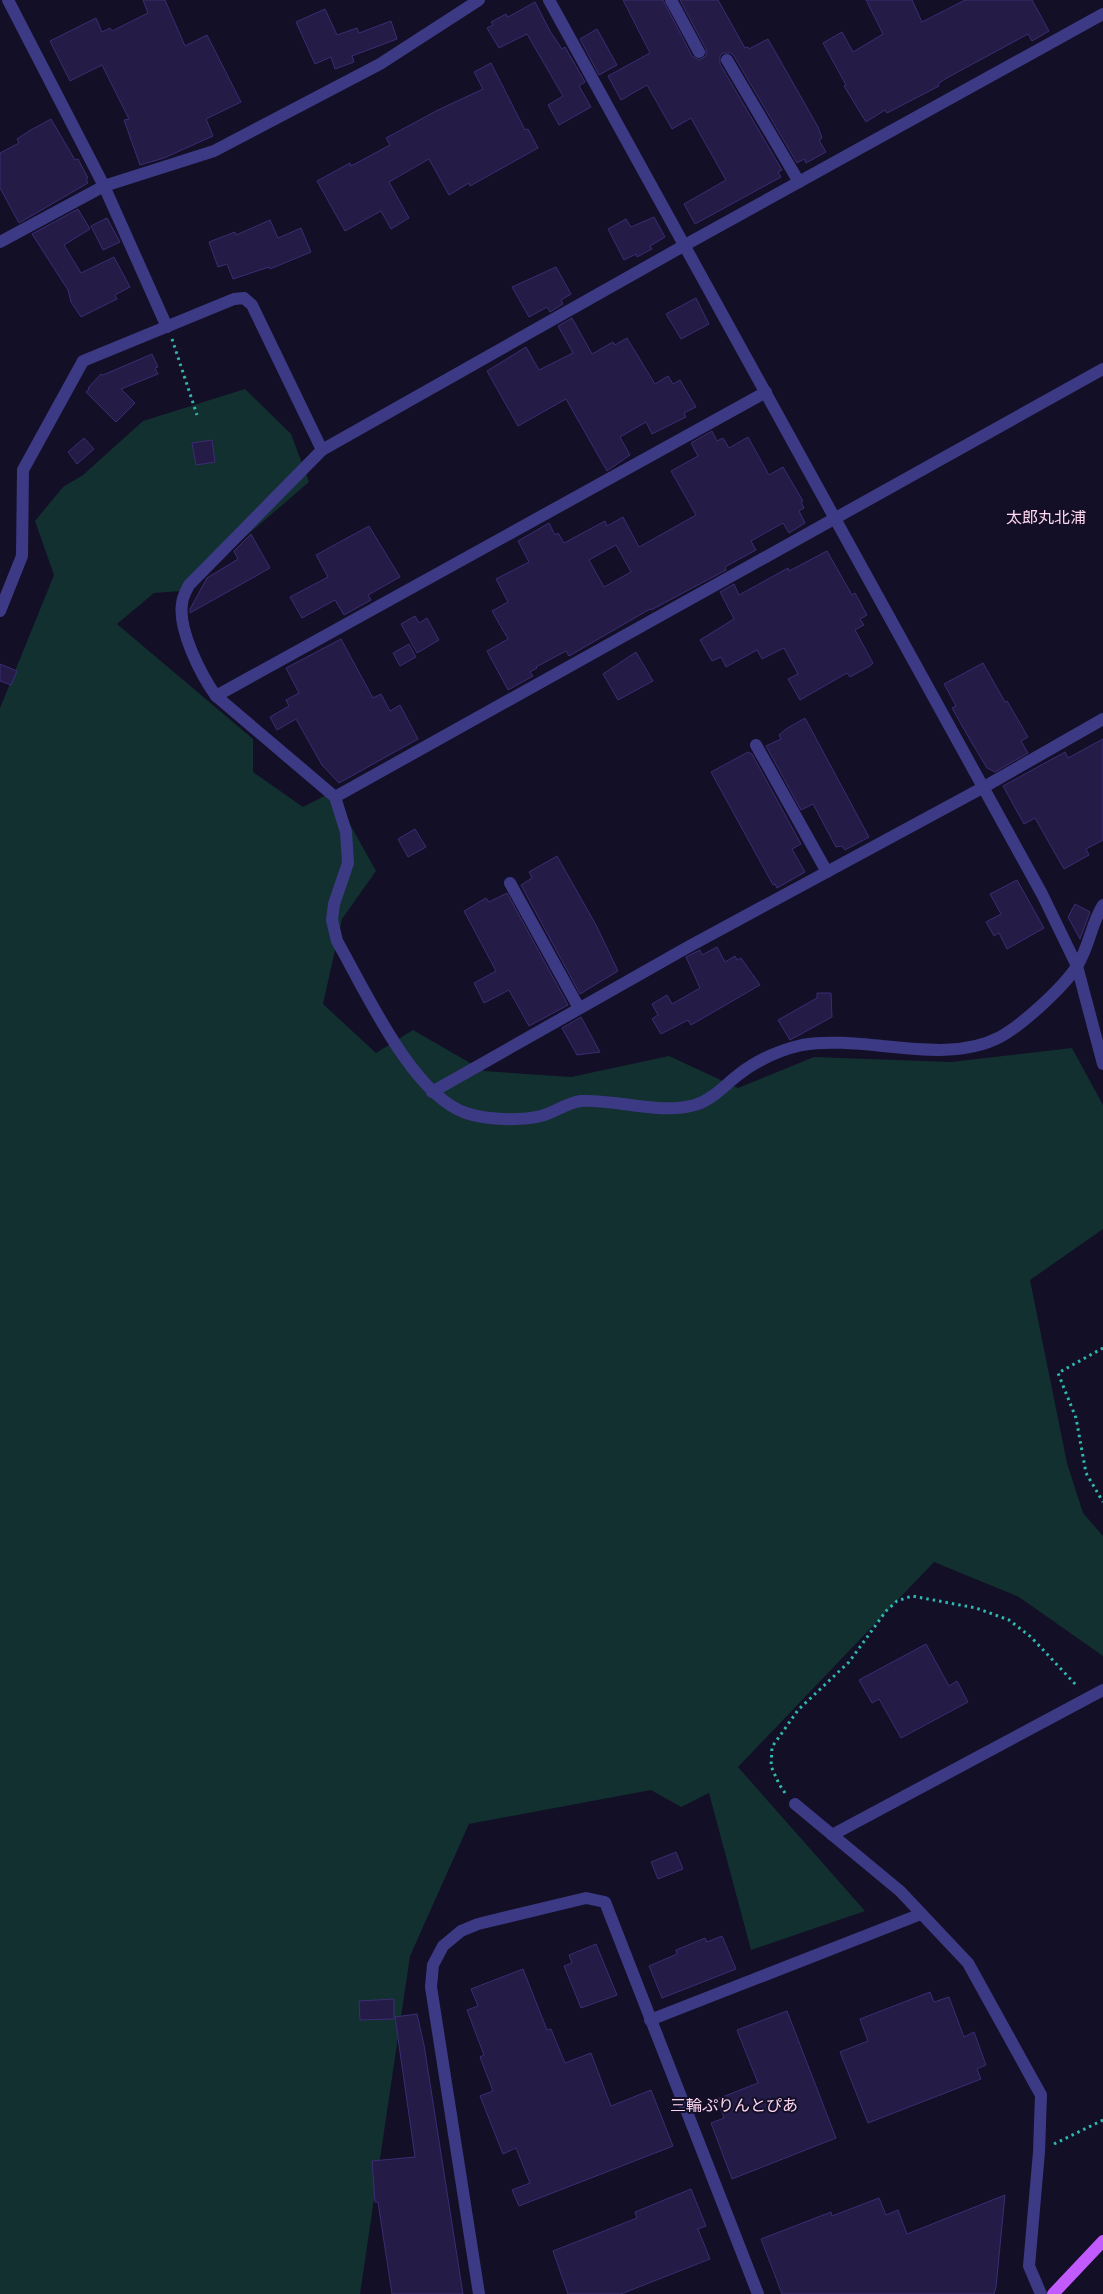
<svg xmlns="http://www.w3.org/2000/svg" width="1103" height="2294" font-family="'PT Sans','Noto Sans JP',sans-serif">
<rect width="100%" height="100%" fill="#130f26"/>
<!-- green -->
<polygon fill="#12302f" points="245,389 291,434 309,482 182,591 154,593 117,624 253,739 253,772 303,807 332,792 376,871 342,919 323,1004 376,1053 413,1030 484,1071 571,1077 669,1056 738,1088 814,1057 951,1062 1072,1048 1103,1105 1103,1229 1030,1280 1067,1463 1083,1513 1103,1536 1103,1656 1019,1597 934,1562 738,1767 865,1911 751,1950 709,1793 681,1807 651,1790 469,1824 410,1956 360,2294 0,2294 0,708 54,575 35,521 63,487 83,475 143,421"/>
<!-- building -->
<g fill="#241b47" stroke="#3b2d73" fill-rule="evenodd">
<polygon points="143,0 165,0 185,46 207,35 241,102 206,119 213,136 164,158 140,165 124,120 129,119 102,65 70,81 50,41 96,18 102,32 110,28 112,31 148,13"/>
<polygon points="623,0 663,0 692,56 699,60 706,56 706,49 680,0 718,0 745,48 748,47 749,49 768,39 818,127 822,138 819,140 826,152 806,163 804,159 797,163 734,56 731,53 723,53 720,56 720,64 782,170 778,172 781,177 695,224 684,204 726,180 691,118 672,129 647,85 621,100 608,76 650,53"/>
<polygon points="866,0 912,0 922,22 965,0 1032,0 1049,31 1032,41 1028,34 945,79 938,84 939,86 887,113 885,110 866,122 844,86 846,85 823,43 842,32 853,52 883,34"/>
<polygon points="535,2 550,31 562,49 565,47 585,82 579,86 591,107 559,125 548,105 563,96 527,34 499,48 487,28 493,25 491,22 506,14 508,17"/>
<polygon points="325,9 337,35 357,28 359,33 391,21 397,39 352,56 354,62 335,69 331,57 315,64 296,22"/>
<polygon points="597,29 617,65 599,75 580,39"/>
<polygon points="491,63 525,130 528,129 538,148 470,186 469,183 449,195 429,159 389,182 409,218 391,229 381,211 345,231 317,181 350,163 351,166 390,145 386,138 438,110 483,89 474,72"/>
<polygon points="51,119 75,160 78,159 88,178 86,179 88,183 19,223 0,188 0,153 19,143 17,139 29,131"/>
<polygon points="78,209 90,229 64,245 81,273 114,257 130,287 115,295 117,299 81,317 71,302 68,290 32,234"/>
<polygon points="654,217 665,237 650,246 652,249 637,257 636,254 624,260 608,229 626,219 631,227"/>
<polygon points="107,218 120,242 103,250 91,226"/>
<polygon points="270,220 278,238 301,228 311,252 270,269 269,267 233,279 227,264 218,267 209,242 235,232 236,235"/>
<polygon points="556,267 571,294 561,300 563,304 550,312 547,307 529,317 512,287"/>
<polygon points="696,298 709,324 681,339 666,314"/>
<polygon points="572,318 592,354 613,342 615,345 627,338 655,384 668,376 673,384 680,380 696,407 684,413 686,417 652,434 646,422 620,437 630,455 607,471 566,399 518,426 487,371 526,347 539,370 573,353 558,326"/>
<polygon points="152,354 158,367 155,368 158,374 121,389 135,403 116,422 86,392 89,389 88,388 101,374 103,375"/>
<path d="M712 431 717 441 723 438 729 448 748 437 769 475 783 467 803 501 801 502 804 508 799 511 805 523 789 533 783 523 751 541 756 550 725 567 726 570 651 610 650 609 569 656 566 651 536 667 537 668 530 672 533 676 508 690 487 651 508 639 492 611 508 602 496 579 529 562 518 541 549 523 555 535 558 533 564 543 605 521 607 526 623 517 639 547 696 515 671 471 698 456 691 443ZM616 545 631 572 604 587 589 560Z"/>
<polygon points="84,438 94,449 77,464 68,452"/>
<polygon points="212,440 215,462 196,465 192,443"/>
<polygon points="369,526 400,577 368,595 371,600 344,615 335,600 302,618 290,597 328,577 316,555"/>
<polygon points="251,534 270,568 190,613 190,609 207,578 238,559 234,551"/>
<polygon points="827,551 852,595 855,593 867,615 860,619 864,625 855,630 873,663 870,666 850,677 847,673 800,700 788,679 798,674 784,648 762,659 757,650 726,667 721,657 712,661 700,640 734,619 720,592 734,584 739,595 788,568 789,571"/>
<polygon points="415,616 419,623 427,618 439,640 417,653 401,624"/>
<polygon points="341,639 373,698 381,694 390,711 400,705 418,739 339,783 322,765 296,719 277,730 270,717 289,706 286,700 299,693 286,668"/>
<polygon points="409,644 416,657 400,666 393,653"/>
<polygon points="636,652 653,681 618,700 603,674"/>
<polygon points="983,663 1005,702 1007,701 1028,737 1021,741 1028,753 995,772 987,768 969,738 952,708 956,706 944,684"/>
<polygon points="0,664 17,671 11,685 0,681"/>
<polygon points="805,718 869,837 845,850 842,846 836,847 813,804 801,810 766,746 781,739 779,735 786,729"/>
<polygon points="1103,739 1103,840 1086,849 1089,855 1064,869 1035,818 1024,824 1003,786 1065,752 1068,758"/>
<polygon points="748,752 752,754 801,844 792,849 805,872 777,888 775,884 773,885 711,772"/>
<polygon points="415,829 426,847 408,857 398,839"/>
<polygon points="557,856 596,925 618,971 580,994 521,885 532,878 529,872"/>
<polygon points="1017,880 1044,928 1007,949 999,933 994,936 986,922 1001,914 990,894"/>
<polygon points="507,893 568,1005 529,1026 509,990 484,1003 474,983 496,971 464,911 486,898 489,902"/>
<polygon points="1075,904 1090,912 1080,939 1068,917"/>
<polygon points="717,947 725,962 735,956 737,960 741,958 760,985 691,1025 688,1020 661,1034 652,1019 658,1015 652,1004 667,995 672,1004 700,988 686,957 700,950 702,955"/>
<polygon points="817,993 831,993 832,1017 790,1040 778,1020 817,998"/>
<polygon points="581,1017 600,1052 577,1055 562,1028"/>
<polygon points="926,1644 949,1686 957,1681 968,1702 901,1738 879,1699 872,1703 859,1680"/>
<polygon points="676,1852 683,1869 658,1879 651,1862"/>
<polygon points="722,1936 736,1969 662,1998 649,1966 677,1954 676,1950 705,1938 707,1942"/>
<polygon points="596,1944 617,1995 581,2008 564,1966 572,1963 569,1955"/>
<polygon points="523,1969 547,2030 551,2029 565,2063 591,2053 611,2106 651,2090 673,2146 519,2206 512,2190 530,2183 516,2148 503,2154 480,2096 493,2091 480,2057 484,2055 467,2010 478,2006 471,1989"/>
<polygon points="930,1992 934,2002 949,1997 964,2037 974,2032 986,2065 977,2069 981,2079 868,2123 840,2052 868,2041 860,2019"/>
<polygon points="394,1999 394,2019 360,2020 359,2001"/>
<polygon points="787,2011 836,2138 732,2179 711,2123 724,2118 717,2099 758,2083 737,2030"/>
<polygon points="417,2014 424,2045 463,2294 392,2294 378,2202 375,2202 372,2161 415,2157 395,2017"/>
<polygon points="691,2189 706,2226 698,2229 710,2259 621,2294 568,2294 553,2251 637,2218 635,2212"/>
<polygon points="1005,2195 996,2287 994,2294 782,2294 761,2239 831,2212 832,2216 879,2198 886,2215 898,2210 907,2234"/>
</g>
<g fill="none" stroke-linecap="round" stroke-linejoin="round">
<!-- path -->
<g stroke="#2fb8b0" stroke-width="3" stroke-dasharray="2.5 4" stroke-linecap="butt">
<polyline points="172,339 197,415"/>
<polyline points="1103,1348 1058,1373 1076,1418 1086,1473 1103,1502"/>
<polyline points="785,1793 779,1784 771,1766 772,1747 798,1710 849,1662 886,1611 897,1601 912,1596 976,1608 1009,1620 1031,1637 1077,1686"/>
<polyline points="1054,2144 1103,2120"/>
</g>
<!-- minor -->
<g stroke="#3d3a85" stroke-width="12">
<polyline points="8,0 104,186 167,327"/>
<polyline points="549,0 1042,894 1077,966 1103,1064"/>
<polyline points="671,0 699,52"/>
<path d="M1103 14 685 245 322 450 189 585C186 591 182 598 182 604 178 630 201 675 216 696L335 797 346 832 348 863 334 904 332 920 337 941C364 988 412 1095 466 1113 486 1120 521 1121 541 1116 554 1113 568 1102 581 1101 617 1099 659 1115 695 1105 712 1100 725 1085 738 1075 756 1061 780 1050 802 1045 865 1034 943 1067 1000 1037 1022 1025 1063 988 1077 966 1089 948 1091 924 1103 905"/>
<polyline points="727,60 799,182"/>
<polyline points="0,242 104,186 214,151 380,64 479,0"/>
<polyline points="0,611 22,556 23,470 83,361 234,299 244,298 252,305 322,450"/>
<polyline points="216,696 766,392"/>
<polyline points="756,745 827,872"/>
<polyline points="335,797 1103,369"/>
<polyline points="510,883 579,1008"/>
<polyline points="432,1092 688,947 984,787 1103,719"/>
<polyline points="795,1804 900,1891 968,1963 1041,2095 1039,2152 1029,2266 1041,2294"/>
<polyline points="832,1835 1103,1690"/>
<polyline points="650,2020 921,1914"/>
<polyline points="479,2294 431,1987 433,1965 443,1946 461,1931 478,1924 586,1898 605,1902 758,2294"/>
</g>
<!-- primary -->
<polyline stroke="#c25bff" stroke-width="12" points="1053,2294 1103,2241"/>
</g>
<g text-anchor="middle" stroke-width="4" stroke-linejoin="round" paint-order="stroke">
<!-- quarter labels -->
<g font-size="16" fill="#ffd6f0" stroke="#130f26">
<text x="1046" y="523">太郎丸北浦</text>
<text x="734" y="2111">三輪ぷりんとぴあ</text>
</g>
</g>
</svg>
